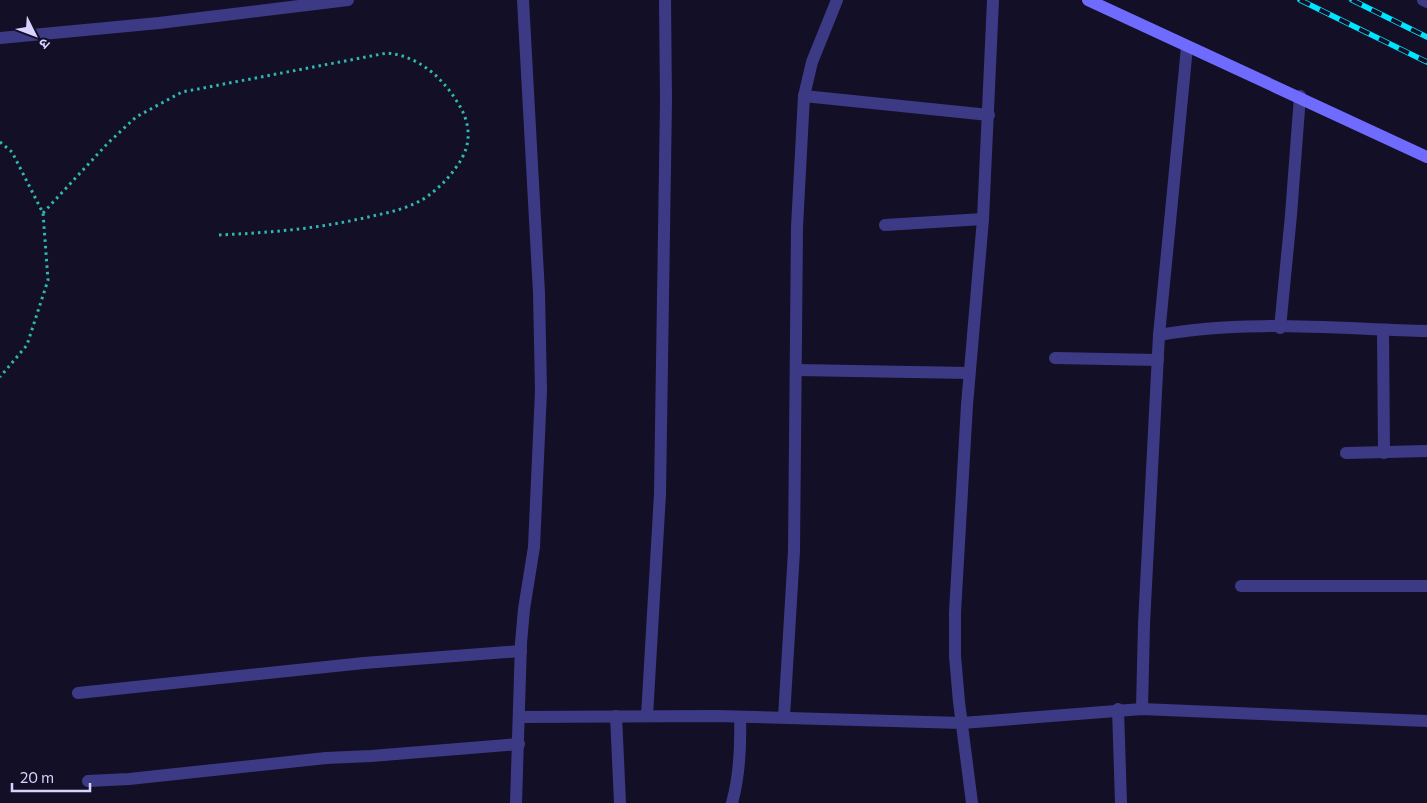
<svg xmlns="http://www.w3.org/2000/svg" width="1427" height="803" font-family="Commissioner,'Noto Sans Devanagari',sans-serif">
<rect width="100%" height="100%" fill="#130f26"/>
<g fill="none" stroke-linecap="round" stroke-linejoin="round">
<!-- path -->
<g stroke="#2fb8b0" stroke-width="3" stroke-dasharray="2.5 4" stroke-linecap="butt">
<polyline points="0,142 12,152 43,213 48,280 27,345 0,377"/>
<path d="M43 213 108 143 136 117 182 92 387 53C417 56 440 75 456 100 471 122 473 144 457 166 448 179 438 189 425 198 406 210 385 213 364 218 315 229 267 233 217 235"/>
</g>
<!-- street -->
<g stroke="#3d3a85" stroke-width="12">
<polyline points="1423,0 1427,2"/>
<polyline points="0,38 159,23 348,0"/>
<polyline points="804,96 989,115"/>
<polyline points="885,225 983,219"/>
<polyline points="1280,328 1291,215 1300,96"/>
<polyline points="1383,330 1384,453"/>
<path d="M1159 335C1246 319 1339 329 1427 331"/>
<polyline points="1055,358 1158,360"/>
<polyline points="797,370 969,373"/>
<polyline points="1346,453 1427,451"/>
<polyline points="1241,586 1427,586"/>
<polyline points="78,693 364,663 521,651"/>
<polyline points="1118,709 1121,803"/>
<polyline points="1142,709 1144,624 1159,335 1187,47"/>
<polyline points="616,716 620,803"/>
<polyline points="647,716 660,494 666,101 665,0"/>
<polyline points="520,717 717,716 962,723 1142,709 1427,721"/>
<polyline points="784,717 794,551 797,227 804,96 812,62 837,0"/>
<polyline points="88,781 129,779 326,758 371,756 519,744"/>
<polyline points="516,803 521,643 524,609 534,547 541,391 539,293 523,0"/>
<path d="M732 803C740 774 741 747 740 717"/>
<polyline points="972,803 959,702 955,656 955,612 967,405 983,219 993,0"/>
</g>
<!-- secondary -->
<polyline stroke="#6f6bff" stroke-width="12" points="1088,0 1427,157"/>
<defs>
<g id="rail">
<polyline points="1300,0 1427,62"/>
<polyline points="1352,0 1427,37"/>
</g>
</defs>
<!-- rail casing -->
<use href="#rail" stroke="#00e5ff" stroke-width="5.5"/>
<!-- rail -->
<use href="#rail" stroke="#130f26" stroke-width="4" stroke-dasharray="11" stroke-linecap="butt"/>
</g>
<!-- north arrow -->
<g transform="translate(35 35) rotate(132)" stroke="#130f26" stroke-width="4" paint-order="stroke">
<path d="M0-4L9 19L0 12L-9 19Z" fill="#d9d4ff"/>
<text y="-8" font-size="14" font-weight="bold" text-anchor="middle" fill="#d9d4ff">उ</text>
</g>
<!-- scale -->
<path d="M12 783v8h78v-8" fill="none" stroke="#d9d4ff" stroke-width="2.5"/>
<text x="20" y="783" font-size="15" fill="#d9d4ff" stroke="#130f26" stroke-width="4" paint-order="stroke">20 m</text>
</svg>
